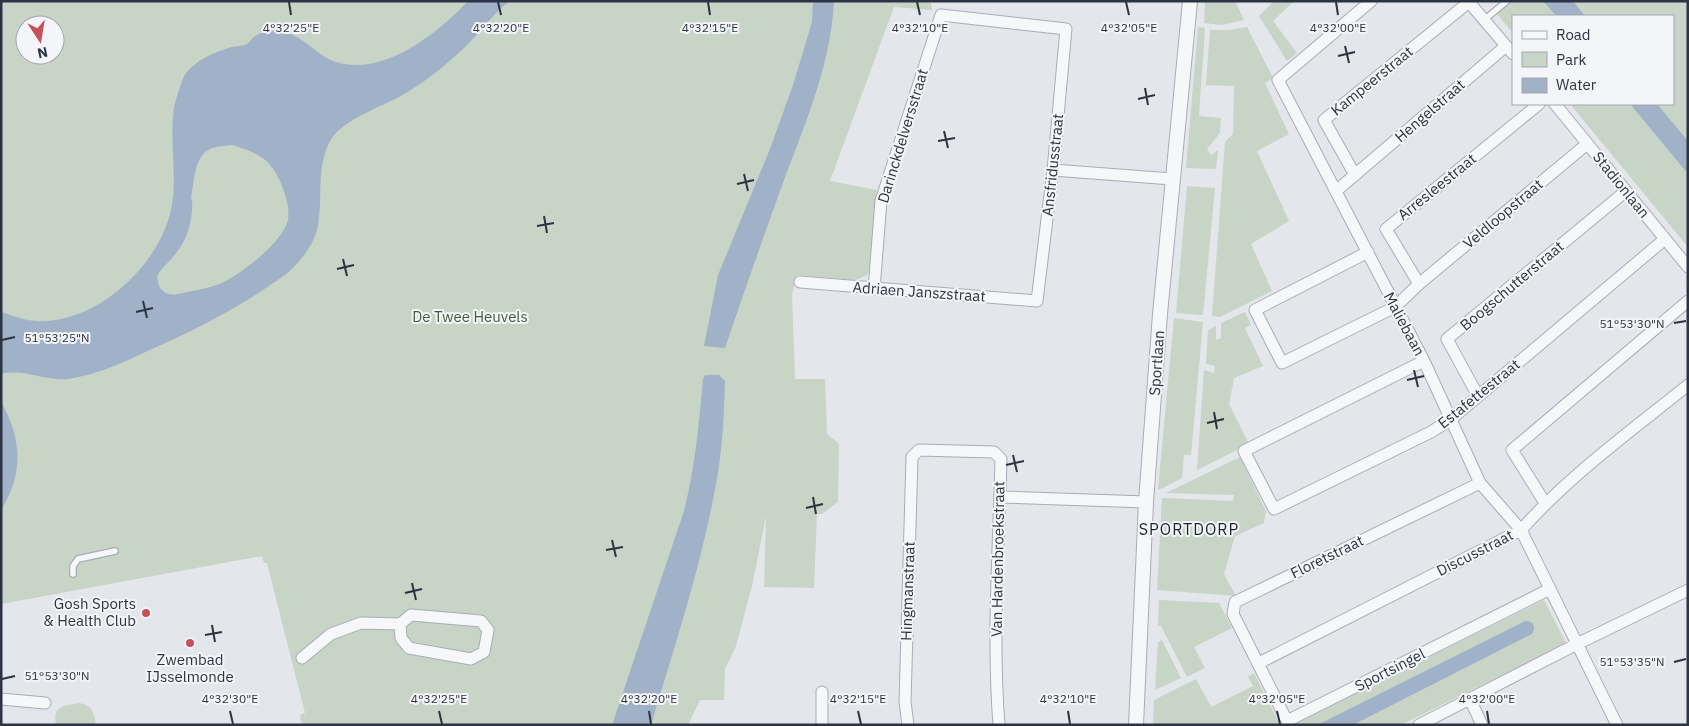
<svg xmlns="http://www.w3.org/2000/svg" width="1689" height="726" font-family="'IBM Plex Sans',sans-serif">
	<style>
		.green { fill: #c8d4c5; fill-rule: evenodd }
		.water { fill: #a1b1c8; fill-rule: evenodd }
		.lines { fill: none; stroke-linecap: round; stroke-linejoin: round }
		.service-casing { stroke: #a8adb5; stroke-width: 8 }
		.minor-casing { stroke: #a8adb5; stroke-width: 13 }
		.tertiary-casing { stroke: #a8adb5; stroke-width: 16 }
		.service { stroke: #f6f7f9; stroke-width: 5.5 }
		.minor { stroke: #f6f7f9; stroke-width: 11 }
		.tertiary { stroke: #f6f7f9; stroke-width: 14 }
		.ticks { fill: none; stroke: #2c3342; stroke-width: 2 }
		.poi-dot { fill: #c7515b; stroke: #f3f5f8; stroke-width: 2 }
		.labels { text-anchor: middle; stroke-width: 4; stroke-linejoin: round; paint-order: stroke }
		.street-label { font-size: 15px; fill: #2c3342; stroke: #f3f5f8 }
		.park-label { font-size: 15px; fill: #3e5d3a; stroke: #f3f5f8 }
		.poi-label { font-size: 15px; fill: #2c3342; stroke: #f3f5f8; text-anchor: end }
		.neighbourhood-label { font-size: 16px; letter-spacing: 1px; fill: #1e2433; stroke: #f3f5f8 }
		.ticks-label { font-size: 12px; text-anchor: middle; fill: #2c3342; stroke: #f3f5f8; stroke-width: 4; stroke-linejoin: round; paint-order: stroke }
	</style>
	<rect width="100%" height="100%" fill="#e3e6eb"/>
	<path class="green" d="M 1,1 L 909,1 L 931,3 L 932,10 L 894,7 L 830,181 L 877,190 L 870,270 L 867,275 L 856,280 L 797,275 L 792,294 L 795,379 L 825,379 L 827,434 L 839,444 L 838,502 L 822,514 L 817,514 L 814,588 L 764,587 L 766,516 L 752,586 L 736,646 L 725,669 L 724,700 L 700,700 L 688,725 L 302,725 L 300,715 L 305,713 L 267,563 L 264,563 L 262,556 L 1,604 ZM 25,25 L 55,25 L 55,55 L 25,55 Z
		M 1205,1 L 1235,1 L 1244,20 L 1222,25 L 1204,23 Z
		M 1274,1 L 1294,1 L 1273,21 L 1297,53 L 1287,61 L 1259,16 Z
		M 1513,1 L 1543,1 L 1556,16 L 1513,16 L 1513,33 L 1497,14 Z
		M 1555,1 L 1688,1 L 1688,158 L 1642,104 L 1673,104 L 1673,16 L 1568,16 Z
		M 1198,27 L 1205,28 L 1199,116 L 1221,118 L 1220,133 L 1207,149 L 1211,155 L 1218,150 L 1216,169 L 1186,168 Z
		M 1247,27 L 1273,78 L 1265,83 L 1289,134 L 1257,151 L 1289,221 L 1251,244 L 1272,291 L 1220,317 L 1212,316 L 1225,142 L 1233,134 L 1234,86 L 1206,85 L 1210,30 L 1229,30 Z
		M 1570,104 L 1630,104 L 1688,174 L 1688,247 Z
		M 1187,186 L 1215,188 L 1203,315 L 1176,313 Z
		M 1245,312 L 1251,325 L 1245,328 L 1263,366 L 1234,378 L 1229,404 L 1249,444 L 1197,470 L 1204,370 L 1214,373 L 1215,366 L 1206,364 L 1208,330 L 1216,326 L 1216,340 L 1221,338 L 1221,323 Z
		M 1174,318 L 1203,322 L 1191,455 L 1184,455 L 1182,478 L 1161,489 L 1158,489 Z
		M 1240,457 L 1266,511 L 1264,523 L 1235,536 L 1224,574 L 1236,596 L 1157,590 L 1162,498 L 1233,501 L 1234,495 L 1166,493 Z
		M 1159,600 L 1219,603 L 1232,628 L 1194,647 L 1205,668 L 1187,677 L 1161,626 L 1158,626 Z
		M 1544,600 L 1566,643 L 1401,725 L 1353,725 L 1532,634 L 1525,621 L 1317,725 L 1291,725 Z
		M 1162,640 L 1181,678 L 1155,690 L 1158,642 Z
		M 1254,673 L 1280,725 L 1153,725 L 1154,700 L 1196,679 L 1211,707 L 1253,686 L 1248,676 Z
		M 79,703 C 93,705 94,713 96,725 L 56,725 C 52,705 64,706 79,703 Z"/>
	<path class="water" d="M 468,1 L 510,1 C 494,12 482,31 468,44 C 450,62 430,78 409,91 C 387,106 344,117 330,141 C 316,168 323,197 318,226 C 315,241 304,257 293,268 C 284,277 271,284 260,292 C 225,315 188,333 150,350 C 124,362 97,375 68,379 C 45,381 23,368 1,374 L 1,312 C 14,316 28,322 42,321 C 99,321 159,265 171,210 C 178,176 169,141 174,108 C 175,102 177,96 179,90 C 181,85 182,80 184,76 C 195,60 214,52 232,47 C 236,46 243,46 247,44 C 250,42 252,38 255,36 C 264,30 278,31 288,33 C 305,38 317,55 333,61 C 381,79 437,34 468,1 ZM 232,145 C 259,153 272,160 282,186 C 286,197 290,208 288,220 C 283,242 243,272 224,282 C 213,287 199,290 187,292 C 179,294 168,297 162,290 C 158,287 158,281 157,276 C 161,269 166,265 172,258 C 185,244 191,228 192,209 C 192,204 193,202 191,198 C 194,183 194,154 212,148 C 218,146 226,146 232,145 Z
		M 813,1 L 834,1 C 831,63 806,122 784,180 C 764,235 744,292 725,348 L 704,346 L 718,275 L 770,149 L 793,85 L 812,22 Z
		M 1543,1 L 1573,1 L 1585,16 L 1556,16 Z
		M 1630,104 L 1657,104 L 1688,141 L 1688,174 Z
		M 705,375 L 719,375 L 725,381 C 724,411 723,442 718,472 C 704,558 676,641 651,725 L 612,725 L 684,511 C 695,467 699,424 703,379 Z
		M 1,402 C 22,439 24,473 1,510 Z
		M 1525,621 C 1534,621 1536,627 1532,634 L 1353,725 L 1317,725 Z"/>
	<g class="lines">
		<defs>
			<path id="service" d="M 1484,20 L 1507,1
				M 73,574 L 73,566 L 78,559 L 115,551"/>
			<path id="minor" d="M 1371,1 L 1278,80 L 1424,361 L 1480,483 L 1521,530 L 1617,725
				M 1468,1 L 1513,54
				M 1555,104 L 1688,267
				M 1053,170 L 1172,179
				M 1355,175 L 1324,120 L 1469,2
				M 1336,191 L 1506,46
				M 1368,252 L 1255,310 L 1282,363 L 1395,307 L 1419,284 L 1587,144
				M 800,282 L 1037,301 L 1053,170 L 1066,29 L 941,15 L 881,201 L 874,289
				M 1419,284 L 1386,229 L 1539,104
				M 1424,361 L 1244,451 L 1274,509 L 1431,432 L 1450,420 L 1665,239
				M 1478,396 L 1447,339 L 1626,191
				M 1480,483 L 1235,602 L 1233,614 L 1287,721 L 1550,589
				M 1000,497 L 1146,502
				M 1545,503 L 1512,450 L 1688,301
				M 302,658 L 331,634 L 361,623 L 400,624 L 401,638 L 409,648 L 471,659 L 484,652 L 488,630 L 481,621 L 411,615 L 400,624
				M 1259,663 L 1521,530 C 1570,475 1631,431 1688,385
				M 822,692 L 822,725
				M 1,699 L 45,703
				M 1470,699 L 1482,725
				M 908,725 L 905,702 L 912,457 L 919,450 L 994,452 L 1001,459 C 999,548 992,636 999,725
				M 1419,725 L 1577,644 L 1688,590"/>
			<path id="tertiary" d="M 1136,725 L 1146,502 L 1160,314 L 1190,1"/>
		</defs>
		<use href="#service" class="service-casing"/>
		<use href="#minor" class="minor-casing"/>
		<use href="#tertiary" class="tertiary-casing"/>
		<use href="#service" class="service"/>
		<use href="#minor" class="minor"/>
		<use href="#tertiary" class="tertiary"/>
	</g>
	<path class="ticks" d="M 289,2 L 291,15M 498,2 L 501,15M 708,2 L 710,15M 917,2 L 920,15M 1126,2 L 1129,15M 1336,2 L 1338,15M 1345,46 L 1349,63M 1338,56 L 1355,52M 1145,88 L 1148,105M 1138,99 L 1155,95M 944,131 L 948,148M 938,141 L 955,138M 744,174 L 748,191M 737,184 L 754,180M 544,216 L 547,233M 537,226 L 554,223M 343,259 L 347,276M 337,269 L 354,265M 143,301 L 147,318M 136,312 L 153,308M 1674,323 L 1686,321M 2,340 L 15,337M 1414,370 L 1418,387M 1407,380 L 1424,376M 1214,412 L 1217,429M 1207,423 L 1224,419M 1013,455 L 1017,472M 1006,465 L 1024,461M 813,497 L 816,514M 806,508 L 823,504M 612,540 L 616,557M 606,550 L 623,547M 412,583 L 416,600M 405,593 L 422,589M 212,625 L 215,642M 205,635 L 222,632M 1674,662 L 1686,659M 2,679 L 15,676M 230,711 L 233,724M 439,711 L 442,724M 649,711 L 651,724M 858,711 L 861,724M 1068,711 L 1070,724M 1277,711 L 1280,724M 1487,711 L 1489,724"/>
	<g class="poi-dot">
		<circle cx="146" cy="613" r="5"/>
		<circle cx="190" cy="643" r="5"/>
	</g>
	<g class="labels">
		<g class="street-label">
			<text transform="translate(1372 81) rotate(-39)" y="5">Kampeerstraat</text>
			<text transform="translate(1430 111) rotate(-41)" y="5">Hengelstraat</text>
			<text transform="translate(903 136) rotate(-73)" y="5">Darinckdelversstraat</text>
			<text transform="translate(1053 165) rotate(-84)" y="5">Ansfridusstraat</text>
			<text transform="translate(1621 185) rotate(51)" y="5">Stadionlaan</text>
			<text transform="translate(1437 187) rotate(-39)" y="5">Arresleestraat</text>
			<text transform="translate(1503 214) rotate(-40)" y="5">Veldloopstraat</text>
			<text transform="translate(1512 286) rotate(-40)" y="5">Boogschutterstraat</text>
			<text transform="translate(919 292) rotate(4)" y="5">Adriaen Janszstraat</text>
			<text transform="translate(1404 324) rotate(62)" y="5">Maliebaan</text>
			<text transform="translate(1157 363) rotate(-86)" y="5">Sportlaan</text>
			<text transform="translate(1479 394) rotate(-39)" y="5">Estafettestraat</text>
			<text transform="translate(1475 553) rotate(-27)" y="5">Discusstraat</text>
			<text transform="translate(1327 557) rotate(-26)" y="5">Floretstraat</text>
			<text transform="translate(998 559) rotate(-89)" y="5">Van Hardenbroekstraat</text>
			<text transform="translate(908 591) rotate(-88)" y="5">Hingmanstraat</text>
			<text transform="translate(1390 670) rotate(-27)" y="5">Sportsingel</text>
		</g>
		<g class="park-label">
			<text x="470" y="322">De Twee Heuvels</text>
		</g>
		<g class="poi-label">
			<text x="136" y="609">Gosh Sports<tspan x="136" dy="17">&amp; Health Club</tspan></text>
			<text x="190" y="665" text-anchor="middle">Zwembad<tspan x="190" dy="17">IJsselmonde</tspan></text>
		</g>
		<g class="neighbourhood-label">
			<text x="1189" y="535">SPORTDORP</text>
		</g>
	</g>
	<g class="ticks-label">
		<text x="291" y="32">4°32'25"E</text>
		<text x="501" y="32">4°32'20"E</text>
		<text x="710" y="32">4°32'15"E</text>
		<text x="920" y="32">4°32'10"E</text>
		<text x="1129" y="32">4°32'05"E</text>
		<text x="1338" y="32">4°32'00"E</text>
		<text x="1632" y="328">51°53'30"N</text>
		<text x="57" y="342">51°53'25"N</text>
		<text x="1632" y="666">51°53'35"N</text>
		<text x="57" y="680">51°53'30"N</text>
		<text x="230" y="703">4°32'30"E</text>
		<text x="439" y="703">4°32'25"E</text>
		<text x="649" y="703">4°32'20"E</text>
		<text x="858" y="703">4°32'15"E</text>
		<text x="1068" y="703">4°32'10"E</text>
		<text x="1277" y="703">4°32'05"E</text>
		<text x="1487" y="703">4°32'00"E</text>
	</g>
	<rect width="1689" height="726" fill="none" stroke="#2c3342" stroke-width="5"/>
	<rect x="1512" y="15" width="162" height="90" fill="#f3f5f8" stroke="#a3a7af"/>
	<rect x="1522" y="31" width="25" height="8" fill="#f6f7f9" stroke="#a3a7af"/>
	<text x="1556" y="40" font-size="15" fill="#2c3342">Road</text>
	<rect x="1522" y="52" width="25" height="15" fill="#c8d4c5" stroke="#a3a7af"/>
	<text x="1556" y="65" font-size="15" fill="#2c3342">Park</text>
	<rect x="1522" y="78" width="25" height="15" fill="#a1b1c8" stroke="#a3a7af"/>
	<text x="1556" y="90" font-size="15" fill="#2c3342">Water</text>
	<g transform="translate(40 40) rotate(168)"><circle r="24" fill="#f3f5f8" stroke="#a3a7af"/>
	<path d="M0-4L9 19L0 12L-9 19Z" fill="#c7515b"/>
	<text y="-8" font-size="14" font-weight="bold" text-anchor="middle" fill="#2c3342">N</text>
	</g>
</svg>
